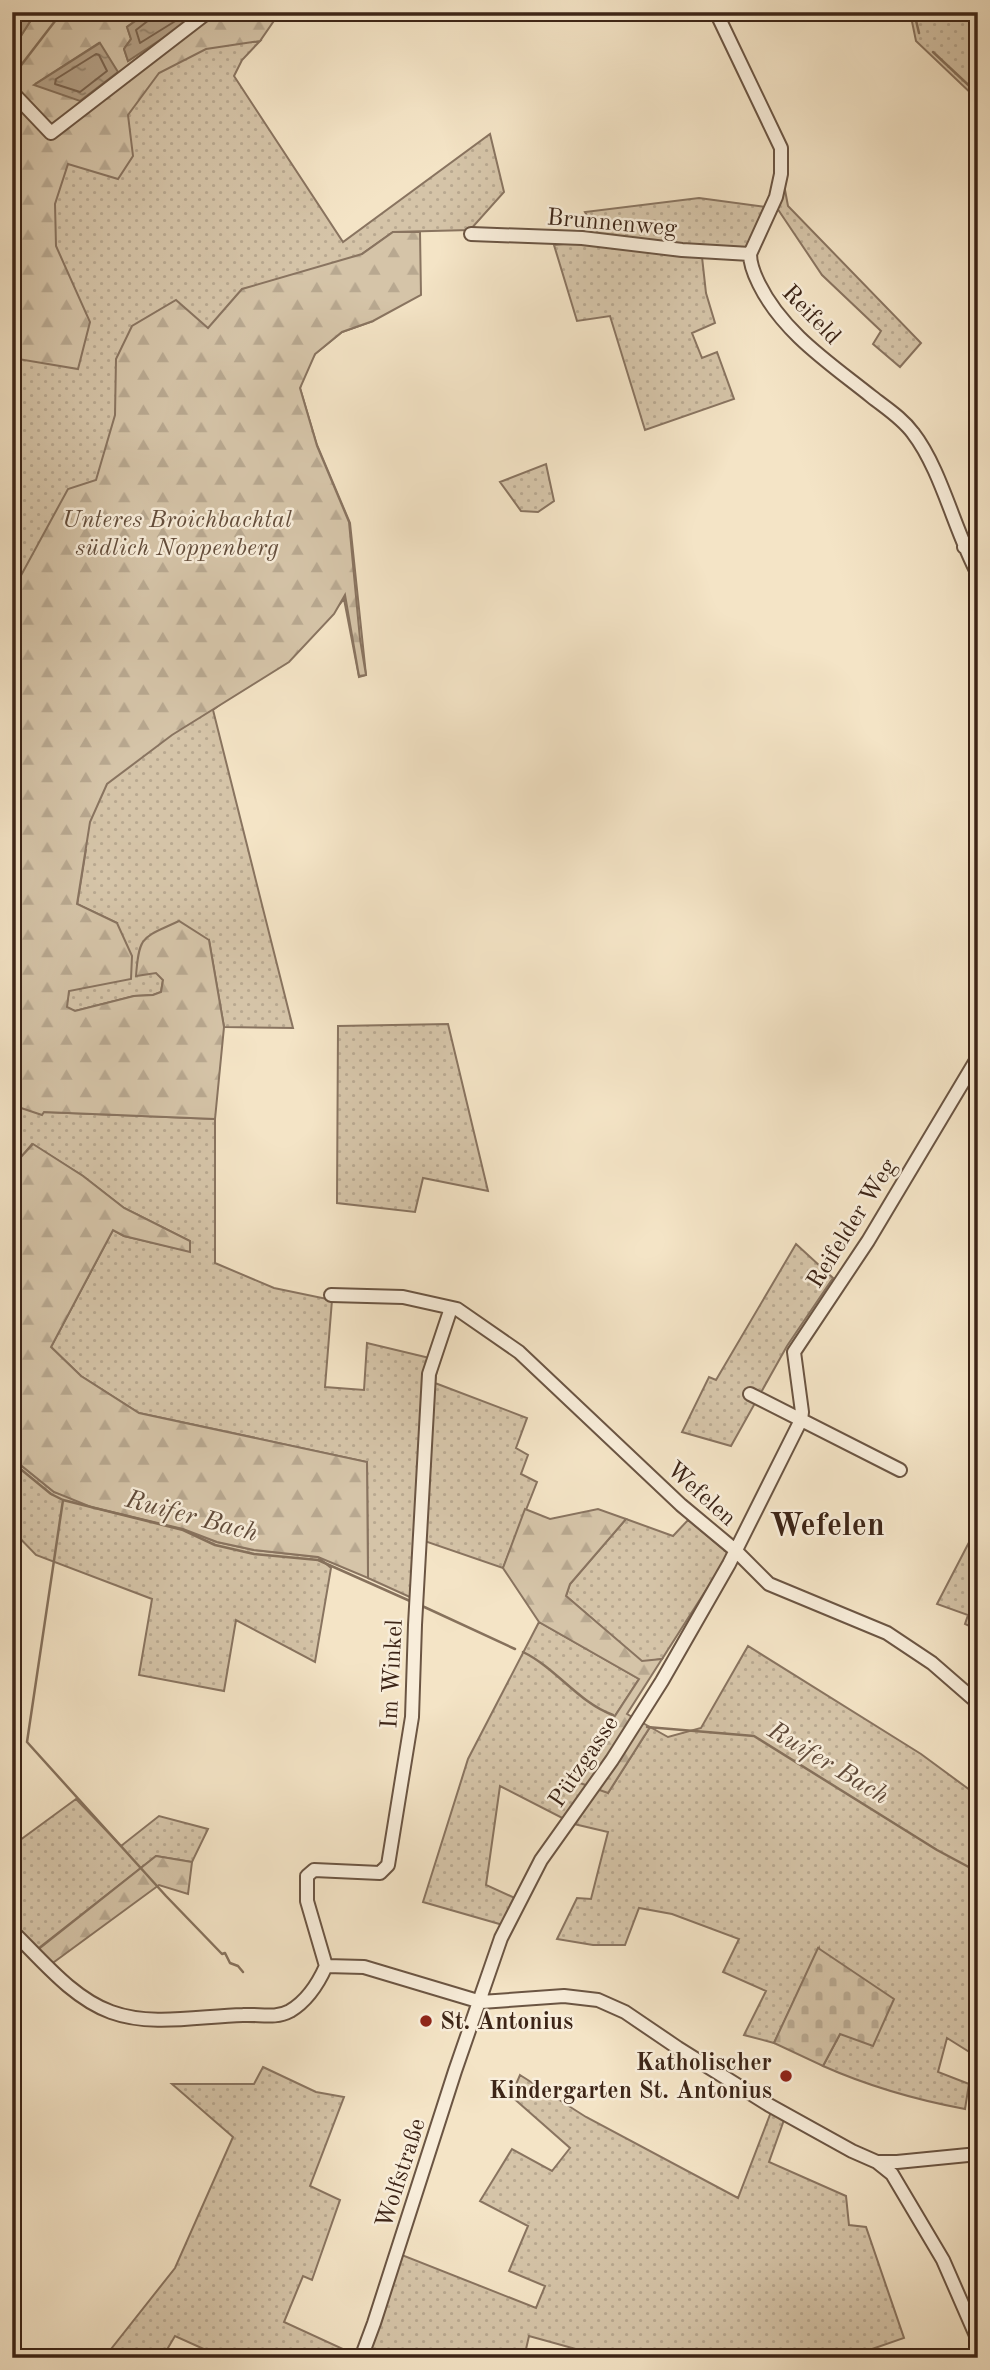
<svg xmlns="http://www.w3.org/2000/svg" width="990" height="2370" font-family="'Old Standard TT',serif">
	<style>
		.grass { fill: url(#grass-dots); stroke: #897460; stroke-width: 2 }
		.forest { fill: url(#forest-firs); stroke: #897460; stroke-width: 2; fill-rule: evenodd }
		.cemetery { fill: url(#cemetery-stones); stroke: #897460; stroke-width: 2 }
		.water { fill: url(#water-ripples); stroke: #86715c; stroke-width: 2 }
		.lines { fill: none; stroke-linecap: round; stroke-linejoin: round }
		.shore { stroke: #7a6450; stroke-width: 2 }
		.stream { stroke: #86715c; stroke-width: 2.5 }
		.minor-casing { stroke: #6b5543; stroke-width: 16 }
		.minor { stroke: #f8edda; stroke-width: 12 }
		.poi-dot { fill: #8f2418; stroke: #f8edda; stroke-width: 2.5 }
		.labels { text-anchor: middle; stroke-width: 5; stroke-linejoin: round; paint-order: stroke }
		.street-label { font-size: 24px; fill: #3d2517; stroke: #f8edda }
		.park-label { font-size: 24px; font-style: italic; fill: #634d3b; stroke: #f8edda }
		.poi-label { font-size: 24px; font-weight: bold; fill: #3d2517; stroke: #f8edda; text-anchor: start }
		.water-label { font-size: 26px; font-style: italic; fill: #614b3a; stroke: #f8edda }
		.district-label { font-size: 32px; font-weight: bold; fill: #3d2517; stroke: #f8edda }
	</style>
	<defs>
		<pattern id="grass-dots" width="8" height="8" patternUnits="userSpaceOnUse" patternTransform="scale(1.75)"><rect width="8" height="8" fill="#d5c4a8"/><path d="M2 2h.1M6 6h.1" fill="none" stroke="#b8a890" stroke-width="1.8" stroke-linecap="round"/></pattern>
		<pattern id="forest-firs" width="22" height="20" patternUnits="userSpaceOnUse" patternTransform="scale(1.75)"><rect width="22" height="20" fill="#d5c4a8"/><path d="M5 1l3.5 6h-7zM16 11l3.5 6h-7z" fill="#b8a890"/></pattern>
		<pattern id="cemetery-stones" width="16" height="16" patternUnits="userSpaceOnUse" patternTransform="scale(1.75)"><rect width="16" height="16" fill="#d5c4a8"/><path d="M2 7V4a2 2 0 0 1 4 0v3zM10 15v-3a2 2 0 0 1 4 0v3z" fill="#b8a890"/></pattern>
		<pattern id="water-ripples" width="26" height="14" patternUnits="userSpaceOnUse" patternTransform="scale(1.75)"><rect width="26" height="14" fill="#b6a38a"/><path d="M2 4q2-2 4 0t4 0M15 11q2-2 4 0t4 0" fill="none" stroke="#958570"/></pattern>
	</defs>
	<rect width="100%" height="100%" fill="#f4e4c6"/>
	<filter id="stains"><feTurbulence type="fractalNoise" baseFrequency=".00286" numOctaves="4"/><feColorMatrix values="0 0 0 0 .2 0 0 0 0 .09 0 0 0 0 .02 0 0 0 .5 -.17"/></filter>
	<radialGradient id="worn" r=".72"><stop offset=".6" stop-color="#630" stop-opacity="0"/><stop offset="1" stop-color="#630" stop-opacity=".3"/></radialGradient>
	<path class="grass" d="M 89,12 L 261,12 L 252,42 L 260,41 L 242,60 L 234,76 L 343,242 L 490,134 L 504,192 L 470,230 L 393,232 L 362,254 L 357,266 L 373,321 L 342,332 L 315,354 L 305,371 L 300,388 L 317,445 L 350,523 L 366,675 L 359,677 L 344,599 L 321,626 L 213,710 L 293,1028 L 224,1027 L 209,940 L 156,972 L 163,980 L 161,992 L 153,995 L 134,996 L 75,1011 L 66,1008 L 69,991 L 117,923 L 77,904 L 86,849 L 44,1112 L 215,1119 L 215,1263 L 274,1288 L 332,1300 L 325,1387 L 364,1390 L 367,1343 L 438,1360 L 435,1383 L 527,1418 L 516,1448 L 528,1455 L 521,1474 L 537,1482 L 503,1568 L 419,1539 L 412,1598 L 368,1578 L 367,1462 L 139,1413 L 81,1376 L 51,1347 L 113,1230 L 124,1236 L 189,1251 L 190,1241 L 124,1208 L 83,1176 L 32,1144 L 22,1156 L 12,1149 L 12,86 Z
		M 910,12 L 978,12 L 978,100 L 916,41 Z
		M 785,190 L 788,206 L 921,343 L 900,367 L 873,344 L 881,331 L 822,275 L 777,208 Z
		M 699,198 L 765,207 L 746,248 L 701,248 L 706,293 L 715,323 L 692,333 L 702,358 L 717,352 L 734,399 L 645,430 L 610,316 L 577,321 L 554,245 L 602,240 L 585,212 Z
		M 546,464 L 554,501 L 538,512 L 521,511 L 500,482 Z
		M 448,1024 L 488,1191 L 423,1178 L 415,1212 L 337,1203 L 338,1026 Z
		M 796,1244 L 833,1278 L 787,1346 L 731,1446 L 682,1432 L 709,1377 L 716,1380 Z
		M 12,1458 L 54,1492 L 183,1529 L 217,1542 L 254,1550 L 318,1557 L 331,1568 L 315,1662 L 236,1620 L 224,1691 L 139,1675 L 152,1599 L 36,1555 L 12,1530 Z
		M 626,1519 L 673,1536 L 688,1520 L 729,1554 L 662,1659 L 642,1662 L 566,1596 L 570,1584 Z
		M 978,1525 L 978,1630 L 965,1624 L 968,1615 L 937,1604 Z
		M 539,1622 L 639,1679 L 585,1762 L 608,1793 L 650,1727 L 668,1737 L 701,1728 L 748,1646 L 921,1754 L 978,1796 L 978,2052 L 971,2053 L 947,2038 L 938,2072 L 969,2084 L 965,2109 C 917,2100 868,2086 823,2066 L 840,2034 L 819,1948 L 774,2043 L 744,2035 L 766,1991 L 723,1972 L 739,1939 L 672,1914 L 639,1908 L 625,1945 L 593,1945 L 557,1939 L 577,1898 L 591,1899 L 608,1832 L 574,1824 L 500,1786 L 486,1885 L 517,1899 L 503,1925 L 423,1902 L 468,1759 Z
		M 76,1799 L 121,1846 L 159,1816 L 208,1829 L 192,1862 L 156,1856 L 35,1951 L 12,1928 L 12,1846 Z
		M 263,2067 L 316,2092 L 344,2097 L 310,2186 L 340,2200 L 312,2280 L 303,2276 L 284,2322 L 356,2355 L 355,2358 L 202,2358 L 206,2350 L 175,2336 L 162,2358 L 104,2358 L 175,2268 L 233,2137 L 172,2084 L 254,2084 Z
		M 520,2075 L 586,2117 L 738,2198 L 771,2112 L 784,2120 L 769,2162 L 846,2196 L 849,2225 L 866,2227 L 904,2338 L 872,2349 L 871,2358 L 608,2358 L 529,2336 L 524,2358 L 366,2358 L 402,2255 L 536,2308 L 545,2286 L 509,2271 L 528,2226 L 480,2201 L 512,2149 L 552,2171 L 570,2148 L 511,2096 Z"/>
	<path class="forest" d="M 36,12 L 148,12 L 127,27 L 131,39 L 124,49 L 128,61 L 188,20 L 183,12 L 280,12 L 260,41 L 206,49 L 159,73 L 128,115 L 133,156 L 118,179 L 68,164 L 55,204 L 56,246 L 90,322 L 78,369 L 12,358 L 12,50 ZM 99,43 L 117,72 L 35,84 Z
		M 393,232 L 420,232 L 421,295 L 373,321 L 342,332 L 315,354 L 300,388 L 317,446 L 349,522 L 360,639 L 366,675 L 359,676 L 345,595 L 334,614 L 289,662 L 172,735 L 107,784 L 90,822 L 77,904 L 117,923 L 132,956 L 131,979 L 69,991 L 67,1007 L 75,1011 L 134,996 L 153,995 L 161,992 L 163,980 L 156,973 L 136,976 C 139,934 143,938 179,921 L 209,940 L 224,1027 L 215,1119 L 44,1112 L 42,1115 L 12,1105 L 12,592 L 68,489 L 96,480 L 115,415 L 116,359 L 132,326 L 176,300 L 208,328 L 242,289 L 362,254 Z
		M 33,1144 L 83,1176 L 124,1208 L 190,1241 L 190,1252 L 124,1236 L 113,1230 L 51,1347 L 81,1376 L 139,1413 L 367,1462 L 368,1578 L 318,1557 L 254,1550 L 217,1542 L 183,1529 L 91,1507 L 54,1492 L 12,1458 L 12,1149 L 22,1156 Z
		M 525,1509 L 550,1519 L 598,1509 L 626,1519 L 570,1584 L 566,1596 L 642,1661 L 662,1659 L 627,1714 L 650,1727 L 608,1793 L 580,1783 L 585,1762 L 639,1679 L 539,1622 L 503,1568 Z
		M 156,1856 L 192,1862 L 188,1894 L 159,1885 L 50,1965 L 35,1952 Z"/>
	<path class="cemetery" d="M 818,1948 L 894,1999 L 873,2046 L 840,2034 L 823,2066 L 774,2043 Z"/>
	<path class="water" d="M 12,12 L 36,12 L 12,50 Z
		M 148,12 L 183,12 L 189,21 L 128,61 L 124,49 L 131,39 L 127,27 Z
		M 100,43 L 118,72 L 80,101 L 34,85 Z"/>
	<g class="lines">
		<path class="shore" d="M 151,12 L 149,20 L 136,30 L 140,43 L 177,20 L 178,12
			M 96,54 L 99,55 L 107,71 L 80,92 L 55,84 L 56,79 Z"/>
		<path class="stream" d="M 914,12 L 919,33
			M 933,52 L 978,94
			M 12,77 L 62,12
			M 12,1462 L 51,1494 L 63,1500 L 183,1530 L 215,1545 L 254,1554 L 318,1560 L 410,1601
			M 63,1500 L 27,1742 L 166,1896 L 222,1954 L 225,1953 L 230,1963 L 238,1966 L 243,1972
			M 420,1605 L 515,1649
			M 523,1652 C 556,1668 579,1703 613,1715
			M 647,1727 L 754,1736 L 937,1850 L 978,1872"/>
		<defs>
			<path id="minor" d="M 716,12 L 781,148 L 781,174 L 776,197 L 750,254 C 750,265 754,274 759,284 C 783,333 831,364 872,397 C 886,408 902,418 913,433 C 941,469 955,532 978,574
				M 12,92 L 51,133 L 208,12
				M 471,234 L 582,238 L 682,250 L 750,254
				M 964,547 L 978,539
				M 331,1295 L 403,1297 L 457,1309 L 519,1352 L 681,1505 L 735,1550 L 769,1584 L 887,1633 L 932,1663 L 978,1703
				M 750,1394 L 900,1470
				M 12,1931 C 41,1959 72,1998 111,2012 C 152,2027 200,2016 243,2015 C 260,2014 275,2019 290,2011 C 307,2001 318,1984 326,1966
				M 326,1966 L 364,1967 L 481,2002 L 564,1996 L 598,2000 L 625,2012 L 678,2048 L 769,2105 L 852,2151 L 877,2162 L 892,2174 L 943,2260 L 978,2340
				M 326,1966 L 307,1901 L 307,1876 L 314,1870 L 380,1873 L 388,1865 L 412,1717 L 415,1625 L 429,1374 L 451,1308
				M 877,2162 L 897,2162 L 978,2154
				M 361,2358 L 374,2323 L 455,2071 L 501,1938 L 541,1860 L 612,1760 L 662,1681 L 729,1564 L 801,1420 L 802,1412 L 794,1352 L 868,1241 L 978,1057"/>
		</defs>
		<use href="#minor" class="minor-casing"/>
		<use href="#minor" class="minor"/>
	</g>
	<g class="poi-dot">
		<circle cx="426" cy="2021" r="7"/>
		<circle cx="786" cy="2076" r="7"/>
	</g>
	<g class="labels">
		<g class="street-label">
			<text transform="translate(612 222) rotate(5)" y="8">Brunnenweg</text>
			<text transform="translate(812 314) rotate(46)" y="8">Reifeld</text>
			<text transform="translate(851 1223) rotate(-58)" y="8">Reifelder Weg</text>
			<text transform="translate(702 1493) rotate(42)" y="8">Wefelen</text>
			<text transform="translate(391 1674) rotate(-87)" y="8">Im Winkel</text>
			<text transform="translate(583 1761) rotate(-56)" y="8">Pützgasse</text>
			<text transform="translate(400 2173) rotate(-72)" y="8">Wolfstraße</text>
		</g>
		<g class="park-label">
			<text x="177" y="527">Unteres Broichbachtal<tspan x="177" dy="28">südlich Noppenberg</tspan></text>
		</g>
		<g class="poi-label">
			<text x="440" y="2029">St. Antonius</text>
			<text x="772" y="2070" text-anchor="end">Katholischer<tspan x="772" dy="28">Kindergarten St. Antonius</tspan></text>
		</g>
		<g class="water-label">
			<text transform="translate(192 1515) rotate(15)" y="9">Ruifer Bach</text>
			<text transform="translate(829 1762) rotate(31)" y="9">Ruifer Bach</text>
		</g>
		<g class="district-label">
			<text x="827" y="1535">Wefelen</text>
		</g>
	</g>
	<rect width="990" height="2370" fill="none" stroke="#f4e4c6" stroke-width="42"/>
	<rect x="14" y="14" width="962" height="2342" fill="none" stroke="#3d2517" stroke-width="3.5"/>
	<rect x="21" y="21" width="948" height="2328" fill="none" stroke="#3d2517" stroke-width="2"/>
	<rect width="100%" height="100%" filter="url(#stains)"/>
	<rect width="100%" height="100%" fill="url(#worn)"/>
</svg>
